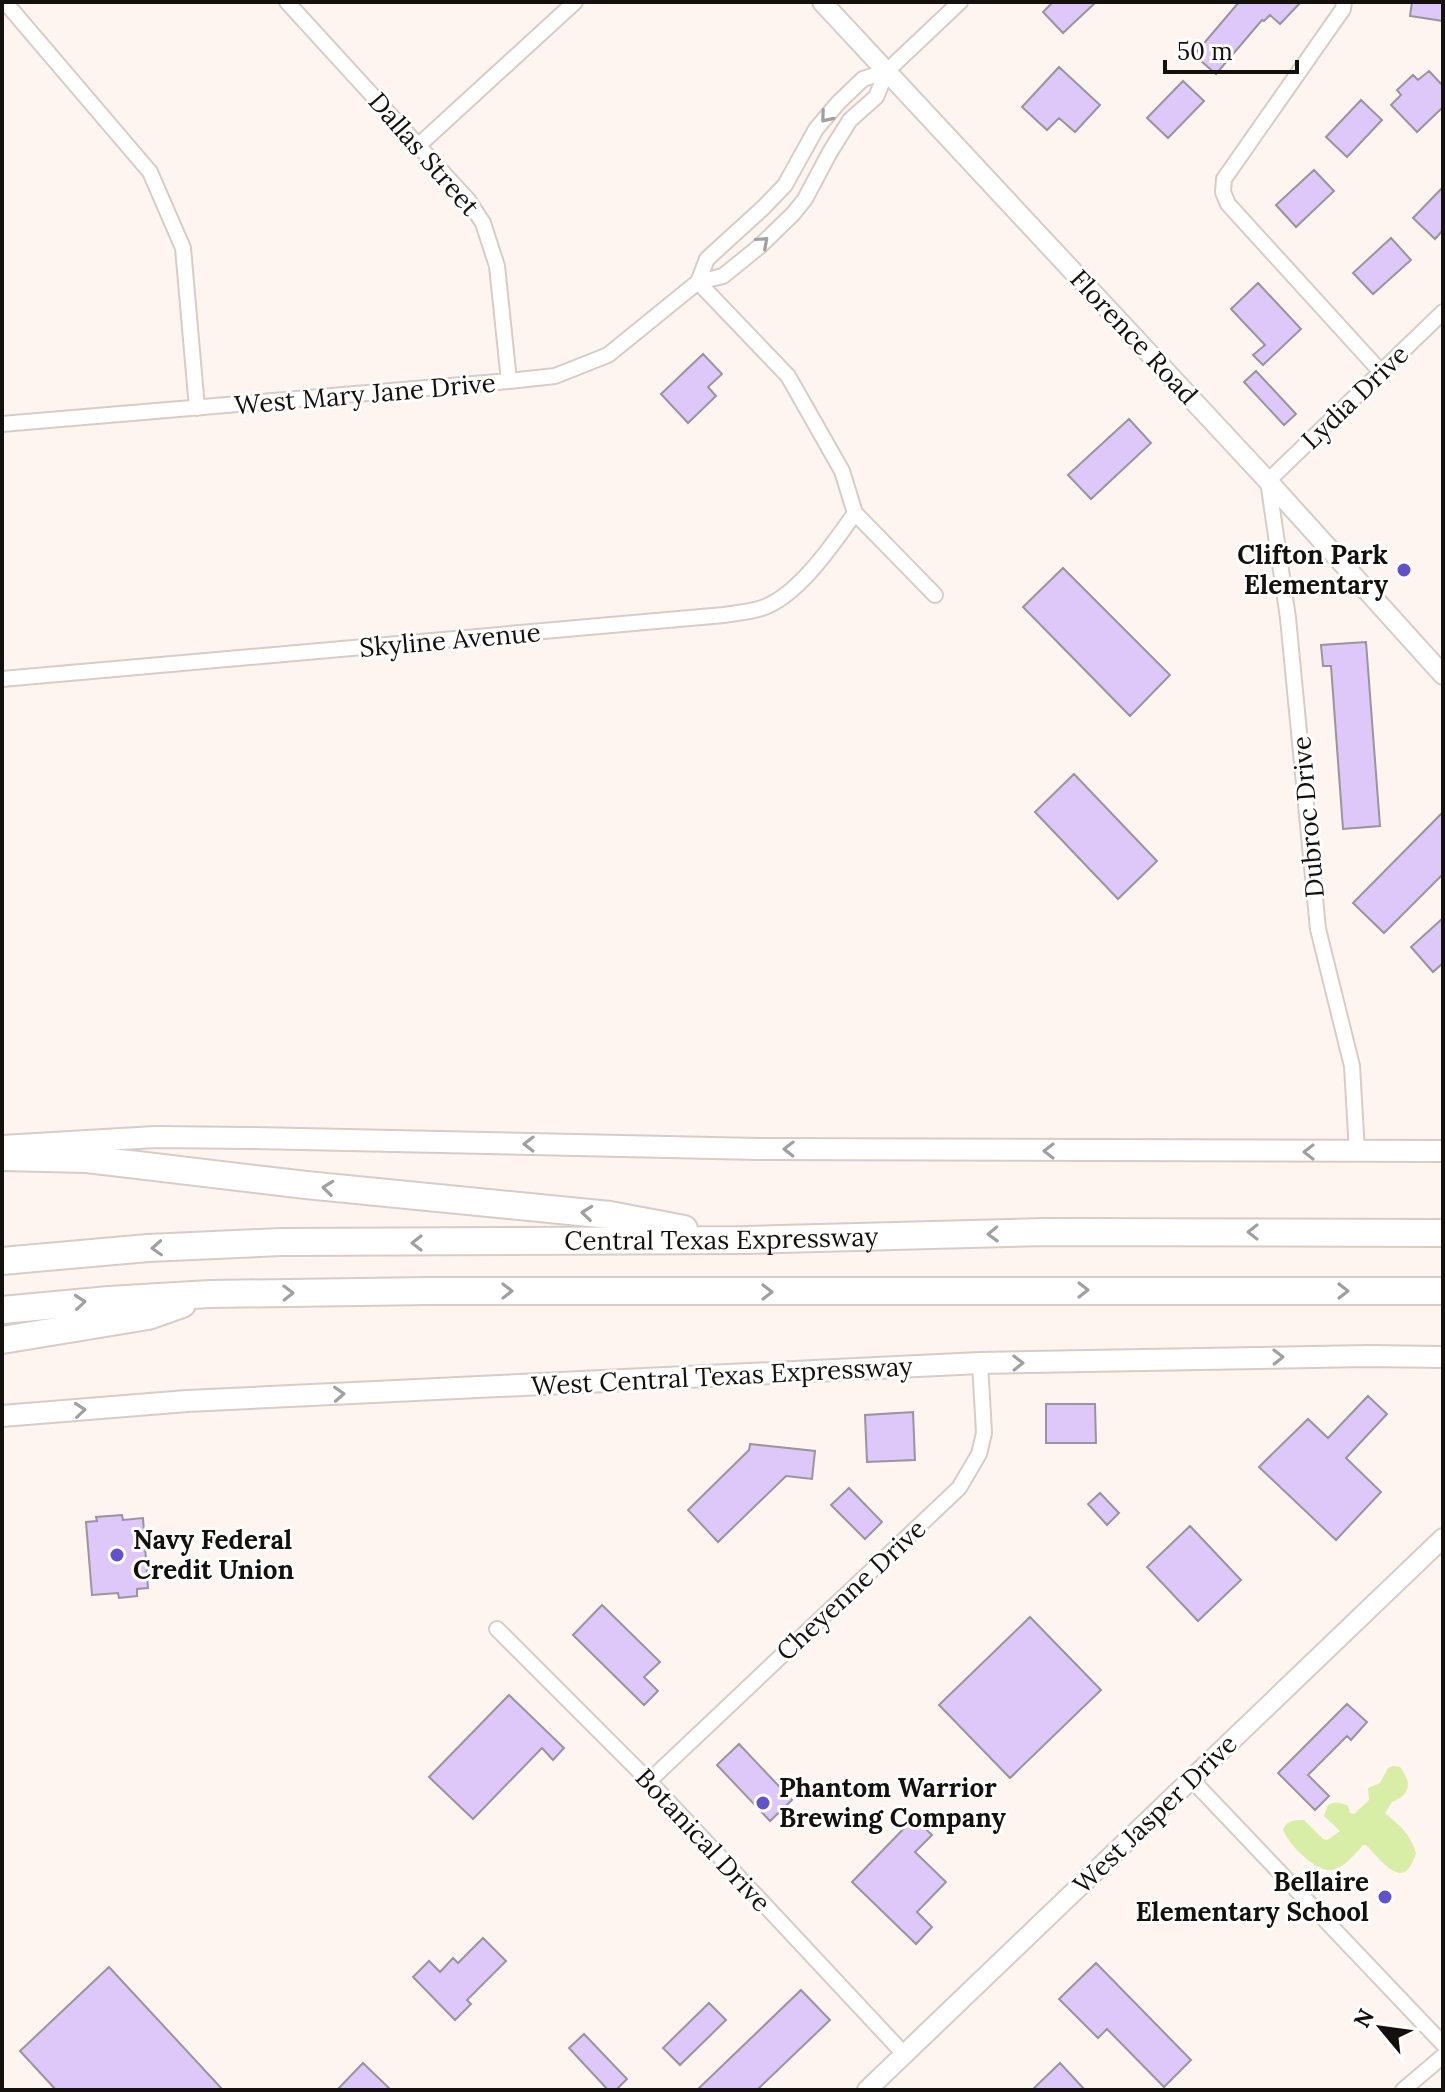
<svg xmlns="http://www.w3.org/2000/svg" width="1445" height="2092" font-family="Lora,serif">
	<style>
		.green { fill: #d8eea6 }
		.building { fill: #dec7f9; stroke: #99949e; stroke-width: 2 }
		.lines { fill: none; stroke-linecap: round; stroke-linejoin: round }
		.minor-casing { stroke: #d7ccc6; stroke-width: 18 }
		.tertiary-casing { stroke: #d7ccc6; stroke-width: 22 }
		.secondary-casing { stroke: #d7ccc6; stroke-width: 24 }
		.motorway-casing { stroke: #d7ccc6; stroke-width: 30 }
		.minor { stroke: #fff; stroke-width: 14 }
		.tertiary { stroke: #fff; stroke-width: 18 }
		.secondary { stroke: #fff; stroke-width: 20 }
		.motorway { stroke: #fff; stroke-width: 26 }
		.oneway { stroke: #a19f9f }
		.poi-dot { fill: #6052cb; stroke: #fff; stroke-width: 3 }
		.labels { text-anchor: middle; stroke-width: 6; stroke-linejoin: round; paint-order: stroke }
		.street-label { font-size: 26px; fill: #14100e; stroke: #fff }
		.poi-label { font-size: 26px; font-weight: bold; fill: #14100e; stroke: #fff; text-anchor: end }
	</style>
	<rect width="100%" height="100%" fill="#fef5f0"/>
	<path class="green" d="M 1393,1766 L 1400,1767 C 1412,1783 1411,1794 1392,1802 L 1385,1813 C 1401,1827 1409,1832 1416,1853 C 1404,1894 1383,1862 1366,1845 L 1363,1845 C 1355,1854 1345,1867 1332,1870 C 1316,1873 1287,1843 1283,1829 C 1288,1820 1294,1820 1304,1820 L 1323,1839 L 1327,1840 L 1340,1831 L 1324,1816 L 1328,1805 C 1336,1801 1340,1802 1348,1806 L 1350,1813 L 1354,1814 L 1369,1800 L 1368,1788 L 1380,1783 L 1388,1768 Z"/>
	<path class="building" d="M 1053,2 L 1096,2 L 1063,33 L 1043,12 Z
		M 1239,2 L 1301,2 L 1280,24 L 1270,15 L 1264,21 L 1262,20 L 1216,74 L 1194,55 Z
		M 1412,2 L 1443,2 L 1443,21 L 1410,16 Z
		M 1059,67 L 1100,105 L 1075,132 L 1059,118 L 1047,130 L 1022,107 Z
		M 1429,71 L 1443,86 L 1443,107 L 1417,132 L 1391,105 L 1401,95 L 1397,90 L 1413,75 L 1418,80 Z
		M 1183,81 L 1204,101 L 1168,138 L 1147,118 Z
		M 1361,100 L 1382,120 L 1347,157 L 1326,137 Z
		M 1314,170 L 1334,191 L 1296,227 L 1276,205 Z
		M 1443,187 L 1443,230 L 1435,239 L 1413,218 Z
		M 1391,238 L 1411,260 L 1373,294 L 1353,273 Z
		M 1258,283 L 1301,329 L 1263,365 L 1253,355 L 1265,345 L 1231,309 Z
		M 703,354 L 722,374 L 708,387 L 716,396 L 688,423 L 661,394 Z
		M 1256,371 L 1296,414 L 1284,425 L 1244,382 Z
		M 1129,419 L 1151,443 L 1091,499 L 1068,475 Z
		M 1063,568 L 1170,675 L 1130,716 L 1023,607 Z
		M 1366,642 L 1380,826 L 1343,829 L 1331,666 L 1323,666 L 1321,645 Z
		M 1074,774 L 1157,861 L 1118,899 L 1035,812 Z
		M 1443,812 L 1443,874 L 1384,933 L 1353,903 Z
		M 1443,918 L 1443,963 L 1433,972 L 1411,947 Z
		M 1368,1396 L 1387,1414 L 1346,1458 L 1381,1492 L 1336,1540 L 1259,1467 L 1308,1419 L 1328,1438 Z
		M 1046,1404 L 1095,1404 L 1096,1443 L 1046,1443 Z
		M 913,1412 L 915,1460 L 867,1462 L 865,1415 Z
		M 750,1444 L 815,1451 L 812,1479 L 786,1476 L 718,1542 L 688,1510 L 749,1450 Z
		M 849,1488 L 882,1522 L 865,1539 L 831,1505 Z
		M 1100,1493 L 1119,1513 L 1107,1525 L 1088,1504 Z
		M 122,1515 L 123,1520 L 143,1518 L 148,1588 L 137,1589 L 137,1596 L 119,1598 L 118,1593 L 92,1595 L 86,1522 L 97,1521 L 96,1517 Z
		M 1190,1526 L 1241,1580 L 1198,1621 L 1147,1567 Z
		M 602,1605 L 660,1662 L 644,1677 L 658,1691 L 644,1705 L 573,1635 Z
		M 1030,1617 L 1101,1690 L 1010,1778 L 939,1705 Z
		M 509,1695 L 564,1748 L 553,1760 L 542,1748 L 473,1819 L 429,1777 Z
		M 1347,1704 L 1367,1722 L 1351,1740 L 1347,1736 L 1308,1775 L 1329,1796 L 1315,1810 L 1278,1773 Z
		M 739,1744 L 792,1800 L 770,1821 L 717,1765 Z
		M 914,1818 L 932,1835 L 915,1852 L 946,1882 L 917,1912 L 932,1927 L 916,1944 L 852,1882 Z
		M 483,1938 L 506,1961 L 467,2000 L 471,2004 L 455,2020 L 413,1977 L 429,1961 L 440,1972 L 453,1958 L 458,1963 Z
		M 1096,1963 L 1191,2060 L 1164,2087 L 1107,2029 L 1098,2038 L 1059,1999 Z
		M 109,1967 L 223,2090 L 56,2090 L 20,2051 Z
		M 801,1990 L 830,2020 L 757,2090 L 697,2090 Z
		M 709,2003 L 726,2020 L 680,2065 L 663,2048 Z
		M 584,2034 L 627,2079 L 616,2090 L 608,2090 L 569,2048 Z
		M 363,2063 L 391,2090 L 337,2090 Z
		M 1060,2063 L 1085,2090 L 1032,2090 Z"/>
	<g class="lines">
		<defs>
			<path id="minor" d="M 5,2 L 150,172 L 183,248 L 197,408
				M 287,2 L 468,200 L 483,223 L 497,266 L 509,381
				M 1344,2 L 1343,9 L 1224,179 L 1223,192 L 1228,204 L 1381,372
				M 419,145 L 575,2
				M 698,282 L 788,376 L 842,471 L 855,513 L 935,595
				M 698,282 L 707,259 L 764,207 L 785,185 L 816,129 L 838,103 L 863,79 L 887,71 L 960,2
				M 2,424 L 509,381 L 555,376 L 608,355 L 698,282 L 723,276 L 760,246 L 793,214 L 805,199 L 830,152 L 850,120 L 876,97 L 887,71
				M 2,679 L 724,615 C 737,613 750,612 762,608 C 798,596 834,543 855,513
				M 1357,1152 L 1352,1066 L 1318,929 L 1288,618 L 1268,481 L 1443,312
				M 497,1629 L 649,1781 L 904,2054
				M 1192,1780 L 1443,2044
				M 649,1781 L 959,1488 L 979,1454 L 984,1433 L 980,1363
				M 1403,2090 L 1443,2056"/>
			<path id="tertiary" d="M 822,2 L 1268,481 L 1443,675
				M 867,2090 L 1443,1538"/>
			<path id="secondary" d="M 2,1146 L 155,1137 L 251,1138 L 758,1149 L 1443,1151
				M 2,1416 L 187,1401 L 980,1363 L 1368,1356 L 1443,1357"/>
			<g id="motorway">
				<path d="M 2,1157 L 87,1159 L 306,1185 L 610,1215 L 684,1229"/>
				<path id="s1" d="M 2,1261 L 148,1248 L 281,1242 L 747,1240 L 1044,1232 L 1443,1233"/>
				<path d="M 2,1310 L 109,1300 L 210,1294 L 429,1291 L 1443,1291"/>
				<path d="M 2,1340 L 148,1316 L 182,1304"/>
			</g>
		</defs>
		<use href="#minor" class="minor-casing"/>
		<use href="#tertiary" class="tertiary-casing"/>
		<use href="#secondary" class="secondary-casing"/>
		<use href="#motorway" class="motorway-casing"/>
		<use href="#minor" class="minor"/>
		<use href="#tertiary" class="tertiary"/>
		<use href="#secondary" class="secondary"/>
		<use href="#motorway" class="motorway"/>
	</g>
	<defs><path id="oneway-chevron" d="M-2-3.5L2.5 0L-2 3.5" fill="none" stroke-width="1.6" stroke-linecap="round" stroke-linejoin="round" transform="scale(2)"/></defs>
	<g class="oneway">
		<use href="#oneway-chevron" transform="translate(826 117) rotate(130)"/>
		<use href="#oneway-chevron" transform="translate(763 242) rotate(-42)"/>
		<use href="#oneway-chevron" transform="translate(529 1144) rotate(-179)"/>
		<use href="#oneway-chevron" transform="translate(789 1149) rotate(-179)"/>
		<use href="#oneway-chevron" transform="translate(1049 1151) rotate(-180)"/>
		<use href="#oneway-chevron" transform="translate(1309 1152) rotate(-180)"/>
		<use href="#oneway-chevron" transform="translate(328 1188) rotate(-174)"/>
		<use href="#oneway-chevron" transform="translate(587 1213) rotate(-174)"/>
		<use href="#oneway-chevron" transform="translate(1253 1232) rotate(-180)"/>
		<use href="#oneway-chevron" transform="translate(993 1234) rotate(178)"/>
		<use href="#oneway-chevron" transform="translate(417 1243) rotate(180)"/>
		<use href="#oneway-chevron" transform="translate(157 1248) rotate(177)"/>
		<use href="#oneway-chevron" transform="translate(1083 1290)"/>
		<use href="#oneway-chevron" transform="translate(507 1291)"/>
		<use href="#oneway-chevron" transform="translate(1343 1291)"/>
		<use href="#oneway-chevron" transform="translate(767 1292)"/>
		<use href="#oneway-chevron" transform="translate(288 1293) rotate(-1)"/>
		<use href="#oneway-chevron" transform="translate(80 1302) rotate(-5)"/>
		<use href="#oneway-chevron" transform="translate(1278 1357) rotate(-1)"/>
		<use href="#oneway-chevron" transform="translate(1018 1363) rotate(-1)"/>
		<use href="#oneway-chevron" transform="translate(339 1394) rotate(-3)"/>
		<use href="#oneway-chevron" transform="translate(80 1410) rotate(-5)"/>
	</g>
	<g class="poi-dot">
		<circle cx="1404" cy="570" r="8"/>
		<circle cx="117" cy="1555" r="8"/>
		<circle cx="763" cy="1803" r="8"/>
		<circle cx="1385" cy="1897" r="8"/>
	</g>
	<g class="labels">
		<g class="street-label">
			<text transform="translate(424 154) rotate(49)" y="9">Dallas Street</text>
			<text transform="translate(1134 337) rotate(47)" y="9">Florence Road</text>
			<text transform="translate(365 394) rotate(-5)" y="9">West Mary Jane Drive</text>
			<text transform="translate(1355 397) rotate(-44)" y="9">Lydia Drive</text>
			<text transform="translate(450 640) rotate(-5)" y="9">Skyline Avenue</text>
			<text transform="translate(1308 817) rotate(-95)" y="9">Dubroc Drive</text>
			<text dy="9" stroke="none"><textPath href="#s1" startOffset="720">Central Texas Expressway</textPath></text>
			<text transform="translate(722 1376) rotate(-3)" y="9">West Central Texas Expressway</text>
			<text transform="translate(851 1590) rotate(-43)" y="9">Cheyenne Drive</text>
			<text transform="translate(1155 1814) rotate(-44)" y="9">West Jasper Drive</text>
			<text transform="translate(703 1840) rotate(47)" y="9">Botanical Drive</text>
		</g>
		<g class="poi-label">
			<text x="1388" y="564">Clifton Park<tspan x="1388" dy="30">Elementary</tspan></text>
			<text x="133" y="1549" text-anchor="start">Navy Federal<tspan x="133" dy="30">Credit Union</tspan></text>
			<text x="779" y="1797" text-anchor="start">Phantom Warrior<tspan x="779" dy="30">Brewing Company</tspan></text>
			<text x="1369" y="1891">Bellaire<tspan x="1369" dy="30">Elementary School</tspan></text>
		</g>
	</g>
	<rect width="1445" height="2092" fill="none" stroke="#14100e" stroke-width="8"/>
	<g transform="translate(1381 2028) rotate(299)" stroke="#ffffff" stroke-width="6" paint-order="stroke">
	<path d="M0-6L14 30L0 20L-14 30Z" fill="#14100e"/>
	<text y="-12" font-size="22" font-weight="bold" text-anchor="middle" fill="#14100e">N</text>
	</g>
	<path d="M1165 60v12h132v-12" fill="none" stroke="#14100e" stroke-width="4"/>
	<text x="1177" y="60" font-size="24" fill="#14100e" stroke="#ffffff" stroke-width="6" paint-order="stroke">50 m</text>
</svg>
